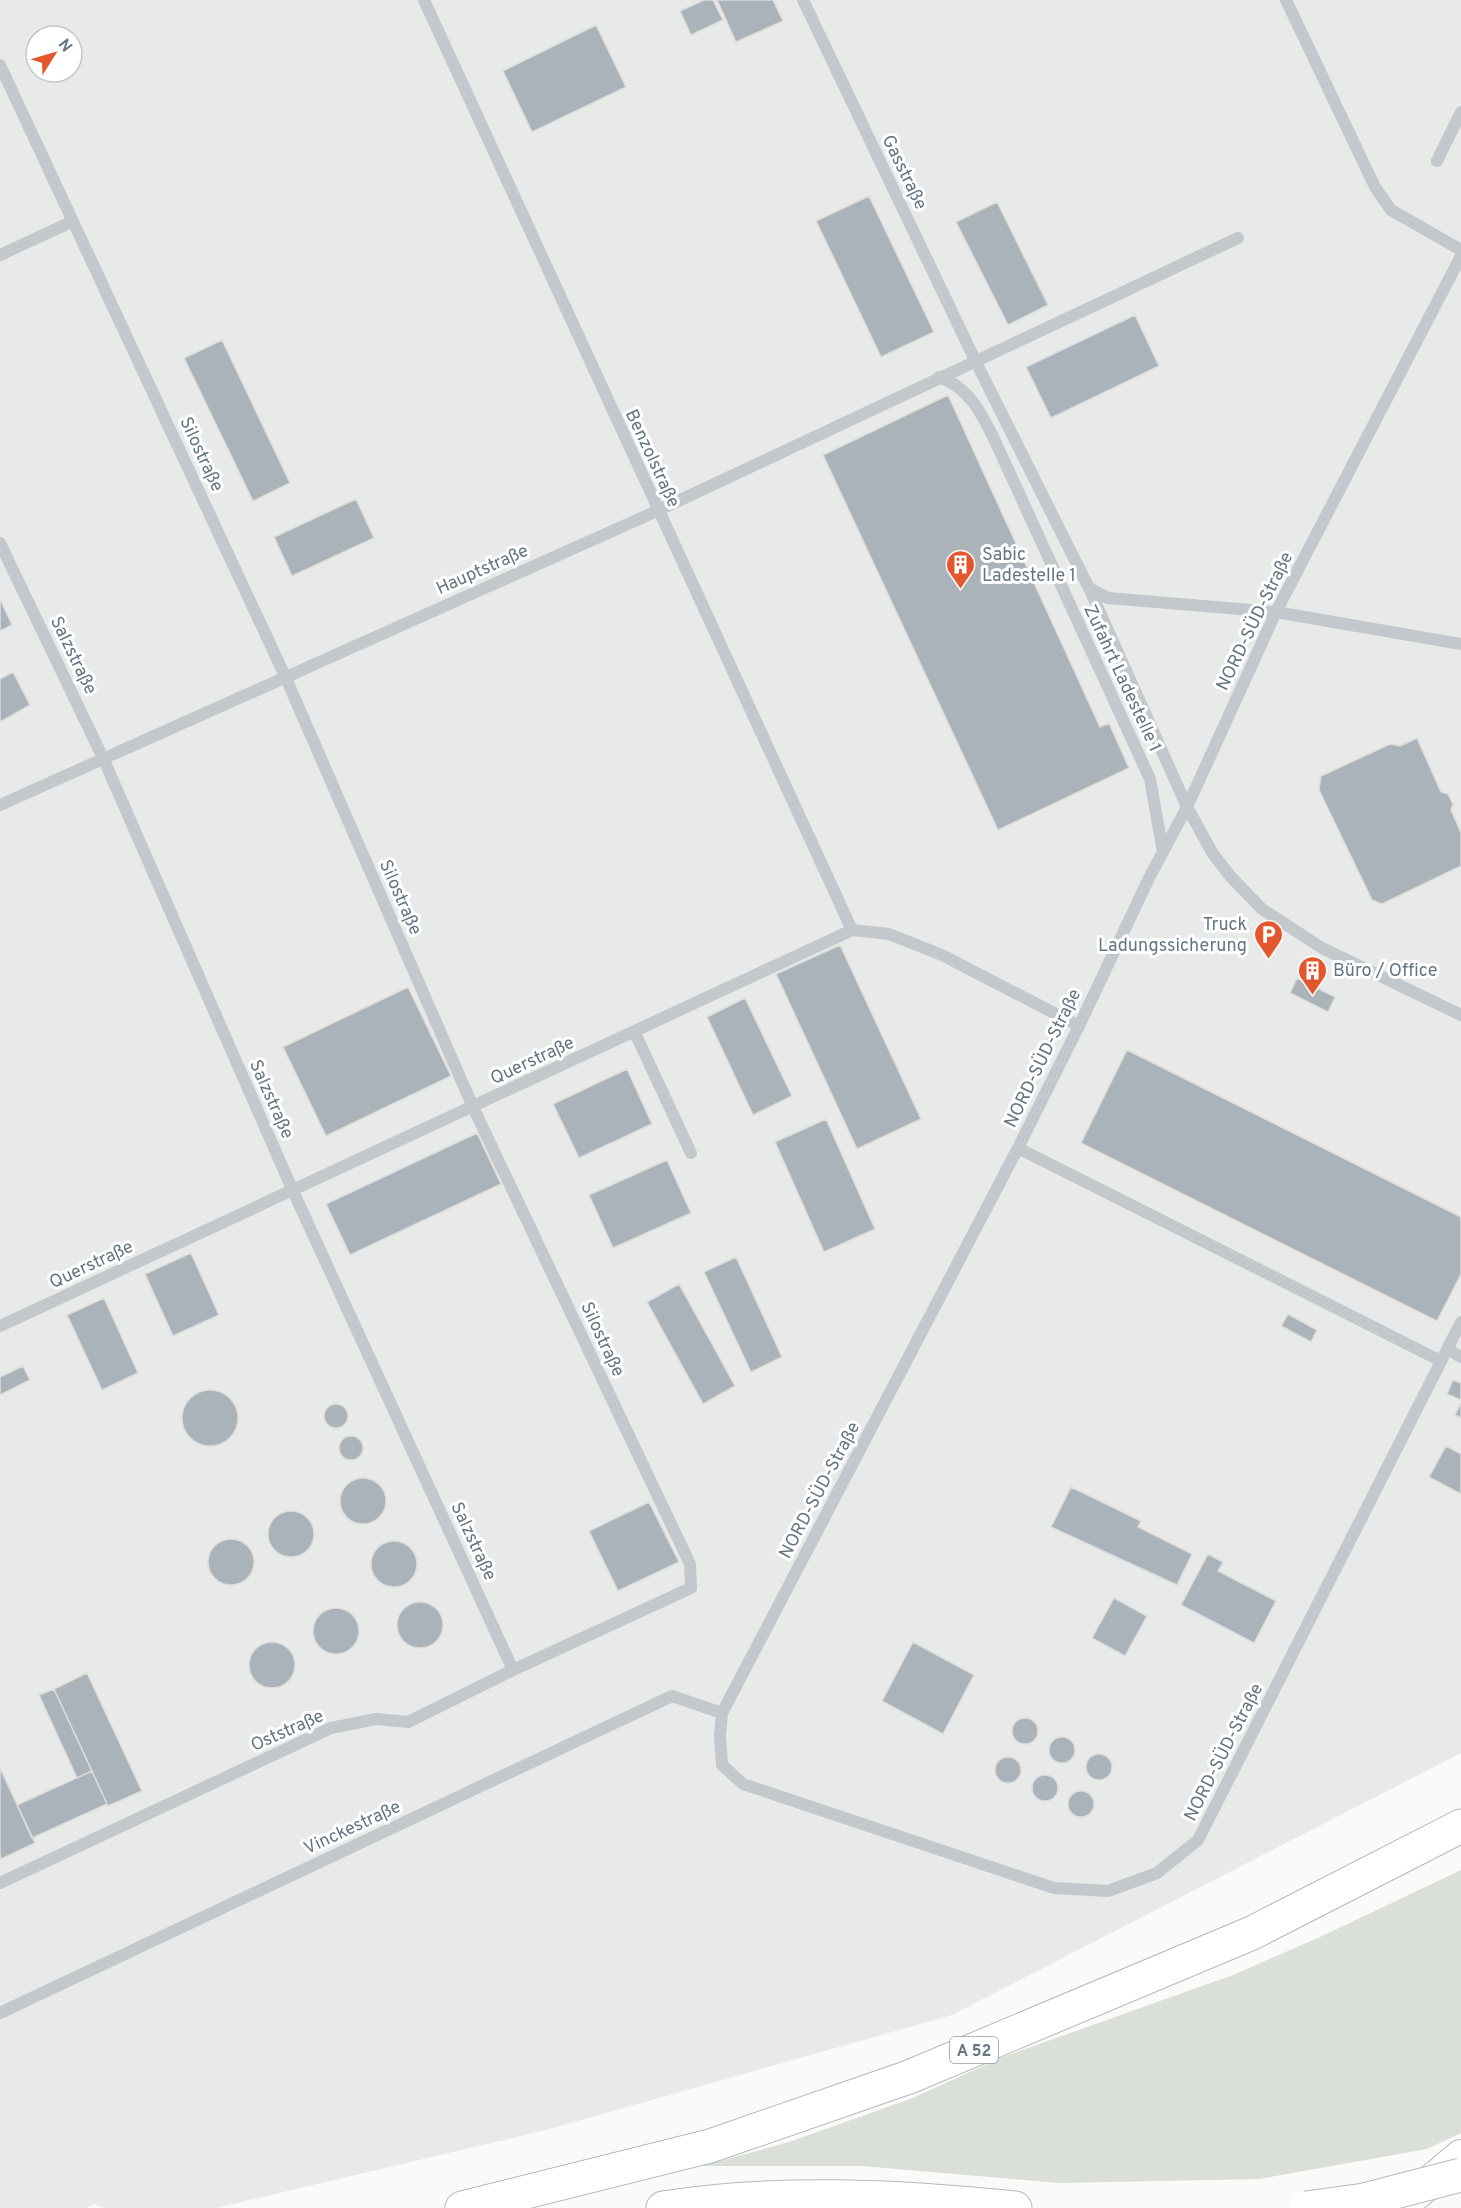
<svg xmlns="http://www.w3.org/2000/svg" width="1461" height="2208" font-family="Overpass,sans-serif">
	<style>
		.built { fill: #e8e9e9; fill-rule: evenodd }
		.green { fill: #dadfd7 }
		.building { fill: #aab3b9; stroke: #dcdcda; stroke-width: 1.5 }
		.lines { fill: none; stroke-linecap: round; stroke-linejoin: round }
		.secondary-casing { stroke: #b3babf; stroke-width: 34 }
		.highway-casing { stroke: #b4b9bd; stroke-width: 35 }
		.lane { stroke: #c3c8cc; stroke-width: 12 }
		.secondary { stroke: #fff; stroke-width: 32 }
		.highway { stroke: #fff; stroke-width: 33 }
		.highway-bridge-casing { stroke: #b4b9bd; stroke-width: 35; stroke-linecap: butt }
		.highway-bridge { stroke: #fff; stroke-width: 33 }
		.labels { text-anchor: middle; stroke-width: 6; stroke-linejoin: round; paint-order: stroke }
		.shield { fill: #fff; stroke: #939fa8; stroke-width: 1.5 }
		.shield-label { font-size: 16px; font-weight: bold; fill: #657683 }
		.street-label { font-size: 18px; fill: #657683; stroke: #fff }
		.poi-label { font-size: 18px; fill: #657683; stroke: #fff; text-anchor: start }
	</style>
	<rect width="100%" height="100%" fill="#fafaf8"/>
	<path class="built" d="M 0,0 L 1461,0 L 1461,1753 L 952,2015 L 546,2130 L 216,2208 L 104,2208 L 95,2204 L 86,2208 L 0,2208 ZM 36,36 L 72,36 L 72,72 L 36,72 Z"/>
	<path class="green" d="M 1461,1870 L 1461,2133 L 1427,2149 L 1259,2179 L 1059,2183 L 862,2166 L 702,2166 L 789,2142 L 910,2099 L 1003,2057 L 1233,1975 L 1320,1937 Z"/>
	<path class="building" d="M 704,0 L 713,0 L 723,20 L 691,35 L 680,11 Z
		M 717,0 L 773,0 L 783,21 L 736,42 Z
		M 596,25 L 626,87 L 532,132 L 503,71 Z
		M 869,196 L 934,332 L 881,357 L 816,221 Z
		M 997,202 L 1048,305 L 1008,325 L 956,222 Z
		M 1135,315 L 1159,366 L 1051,418 L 1026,367 Z
		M 222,340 L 290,483 L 253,501 L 184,358 Z
		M 948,395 L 1100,727 L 1109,723 L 1129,768 L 998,830 L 823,455 Z
		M 356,499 L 374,538 L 292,576 L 274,537 Z
		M 0,599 L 12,625 L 0,631 Z
		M 13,672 L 30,705 L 0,722 L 0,679 Z
		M 1417,738 L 1441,792 L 1448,794 L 1453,804 L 1451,810 L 1461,833 L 1461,866 L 1382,904 L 1372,900 L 1319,790 L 1321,776 L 1390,744 L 1400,746 Z
		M 840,945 L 921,1119 L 857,1149 L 776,974 Z
		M 1297,978 L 1335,997 L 1328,1012 L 1290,993 Z
		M 408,987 L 451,1076 L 326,1136 L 283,1047 Z
		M 745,998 L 792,1096 L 753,1115 L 707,1017 Z
		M 1127,1050 L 1461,1217 L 1461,1274 L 1437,1321 L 1081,1143 Z
		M 627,1069 L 652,1124 L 579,1158 L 553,1104 Z
		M 826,1119 L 875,1229 L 824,1252 L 775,1142 Z
		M 477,1133 L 501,1184 L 350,1255 L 326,1204 Z
		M 667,1160 L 691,1213 L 613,1248 L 589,1195 Z
		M 191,1253 L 219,1315 L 173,1336 L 145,1274 Z
		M 736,1257 L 782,1357 L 751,1372 L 704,1272 Z
		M 679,1284 L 735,1386 L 703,1404 L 647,1302 Z
		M 104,1298 L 138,1373 L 102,1390 L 67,1315 Z
		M 1288,1314 L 1317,1330 L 1311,1342 L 1281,1326 Z
		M 23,1366 L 30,1380 L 0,1395 L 0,1377 Z
		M 1453,1380 L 1461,1383 L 1461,1400 L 1447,1394 Z
		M182 1418a28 28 0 1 1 56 0a28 28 0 1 1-56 0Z
		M 1461,1403 L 1461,1418 L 1455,1415 Z
		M324 1416a12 12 0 1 1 24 0a12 12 0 1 1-24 0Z
		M339 1448a12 12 0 1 1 24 0a12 12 0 1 1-24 0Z
		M 1446,1446 L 1461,1454 L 1461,1494 L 1429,1477 Z
		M340 1501a23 23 0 1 1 46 0a23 23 0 1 1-46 0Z
		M 1071,1487 L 1141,1521 L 1138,1527 L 1192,1554 L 1177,1585 L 1051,1527 Z
		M 649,1502 L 679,1562 L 618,1591 L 589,1531 Z
		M268 1534a23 23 0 1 1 46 0a23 23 0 1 1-46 0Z
		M208 1562a23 23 0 1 1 46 0a23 23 0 1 1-46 0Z
		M371 1564a23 23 0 1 1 46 0a23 23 0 1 1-46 0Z
		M 1208,1554 L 1223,1562 L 1218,1571 L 1276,1601 L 1254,1643 L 1181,1605 Z
		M 1114,1598 L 1147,1616 L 1125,1656 L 1092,1638 Z
		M397 1625a23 23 0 1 1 46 0a23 23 0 1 1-46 0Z
		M313 1631a23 23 0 1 1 46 0a23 23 0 1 1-46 0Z
		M 913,1642 L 974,1675 L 943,1734 L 882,1701 Z
		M249 1665a23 23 0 1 1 46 0a23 23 0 1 1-46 0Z
		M 87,1673 L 142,1791 L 108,1806 L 54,1689 Z
		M 54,1689 L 92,1771 L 77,1778 L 39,1695 Z
		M1012 1731a13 13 0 1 1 26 0a13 13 0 1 1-26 0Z
		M1049 1750a13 13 0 1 1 26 0a13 13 0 1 1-26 0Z
		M1086 1767a13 13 0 1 1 26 0a13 13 0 1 1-26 0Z
		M995 1770a13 13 0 1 1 26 0a13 13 0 1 1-26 0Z
		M 0,1768 L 35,1843 L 1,1859 L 0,1856 Z
		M 92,1771 L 107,1804 L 32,1838 L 17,1805 Z
		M1032 1788a13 13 0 1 1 26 0a13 13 0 1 1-26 0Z
		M1068 1804a13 13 0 1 1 26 0a13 13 0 1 1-26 0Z"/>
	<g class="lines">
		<defs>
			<path id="secondary" d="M 1399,2208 L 1461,2156"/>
			<path id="highway" d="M 462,2208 L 710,2146 L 909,2077 L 1252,1933 L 1461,1826
				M 663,2208 C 780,2190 898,2196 1015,2208"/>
		</defs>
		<use href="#secondary" class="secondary-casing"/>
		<use href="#highway" class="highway-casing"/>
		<path class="lane" d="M 424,0 L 852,930
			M 803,0 L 975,360 L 1089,588 L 1187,807 L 1213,854 L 1231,877 L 1262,909 L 1322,948 L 1461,1015
			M 1286,0 L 1375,187 L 1391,210 L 1461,250
			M 0,65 L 285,676 L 473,1107 L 690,1564 L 691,1588 L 513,1670 L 408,1722 L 376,1719 L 331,1728 L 0,1883
			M 1437,161 L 1461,112
			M 0,255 L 73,221
			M 1461,256 L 1276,612 L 1187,807 L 1150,876 L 1079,1026 L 1018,1148 L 722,1713 L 720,1736 L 722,1765 L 743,1784 L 1054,1888 L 1108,1891 L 1157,1873 L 1198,1840 L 1461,1322
			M 939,377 C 969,387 982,414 995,441 L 1150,779 L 1163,852
			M 0,543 L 103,758 L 293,1191 L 513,1670
			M 1089,588 L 1108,598 L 1276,612 L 1461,644
			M 0,805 L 657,511 L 1238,238
			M 635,1033 L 691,1153
			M 1018,1148 L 1441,1361
			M 0,1326 L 852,930 L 889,934 L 942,955 L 1079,1026
			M 1447,1349 L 1461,1357
			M 0,2013 L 672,1696 L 722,1713"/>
		<use href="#secondary" class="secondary"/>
		<use href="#highway" class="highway"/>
		<defs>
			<path id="highway-bridge" d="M 1306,2208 L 1364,2200 L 1461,2175"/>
		</defs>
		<use href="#highway-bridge" class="highway-bridge-casing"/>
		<use href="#highway-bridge" class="highway-bridge"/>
	</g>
	<defs>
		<symbol id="building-pin" viewBox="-11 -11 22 30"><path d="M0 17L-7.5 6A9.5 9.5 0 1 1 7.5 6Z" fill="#e4572e" stroke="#fff"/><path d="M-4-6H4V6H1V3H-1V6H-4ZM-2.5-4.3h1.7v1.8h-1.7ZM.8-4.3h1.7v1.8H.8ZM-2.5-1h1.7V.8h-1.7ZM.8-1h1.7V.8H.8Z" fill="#fff"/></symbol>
		<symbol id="parking-pin" viewBox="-11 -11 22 30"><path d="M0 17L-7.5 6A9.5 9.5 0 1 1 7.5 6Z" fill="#e4572e" stroke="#fff"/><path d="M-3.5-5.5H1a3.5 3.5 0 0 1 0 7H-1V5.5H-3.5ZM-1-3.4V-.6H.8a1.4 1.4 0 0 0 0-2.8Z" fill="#fff"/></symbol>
	</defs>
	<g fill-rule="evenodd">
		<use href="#building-pin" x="944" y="548" width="33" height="45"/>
		<use href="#parking-pin" x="1252" y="918" width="33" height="45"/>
		<use href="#building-pin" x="1296" y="954" width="33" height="45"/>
	</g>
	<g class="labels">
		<rect class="shield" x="950" y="2037" width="48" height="26" rx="4.5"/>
		<g class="shield-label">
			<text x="974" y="2056">A 52</text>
		</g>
		<g class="street-label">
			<text transform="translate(905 172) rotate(64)" y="6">Gasstraße</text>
			<text transform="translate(202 454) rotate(65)" y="6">Silostraße</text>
			<text transform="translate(653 458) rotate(65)" y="6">Benzolstraße</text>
			<text transform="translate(482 569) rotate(-24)" y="6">Hauptstraße</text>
			<text transform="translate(1254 621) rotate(-64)" y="6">NORD-SÜD-Straße</text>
			<text transform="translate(74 655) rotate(64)" y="6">Salzstraße</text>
			<text transform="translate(1123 678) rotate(65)" y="6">Zufahrt Ladestelle 1</text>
			<text transform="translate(401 897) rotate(66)" y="6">Silostraße</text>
			<text transform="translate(1042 1058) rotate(-64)" y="6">NORD-SÜD-Straße</text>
			<text transform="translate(532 1060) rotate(-25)" y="6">Querstraße</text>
			<text transform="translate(272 1099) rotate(66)" y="6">Salzstraße</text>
			<text transform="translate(91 1264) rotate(-25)" y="6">Querstraße</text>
			<text transform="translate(603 1339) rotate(65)" y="6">Silostraße</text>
			<text transform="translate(819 1490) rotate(-62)" y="6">NORD-SÜD-Straße</text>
			<text transform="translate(474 1541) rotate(65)" y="6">Salzstraße</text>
			<text transform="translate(287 1730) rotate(-24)" y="6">Oststraße</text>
			<text transform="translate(1223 1752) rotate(-63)" y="6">NORD-SÜD-Straße</text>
			<text transform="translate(352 1827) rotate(-25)" y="6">Vinckestraße</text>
		</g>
		<g class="poi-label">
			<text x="982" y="560">Sabic<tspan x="982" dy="21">Ladestelle 1</tspan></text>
			<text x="1247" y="930" text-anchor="end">Truck<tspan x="1247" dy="21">Ladungssicherung</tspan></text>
			<text x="1333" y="976">Büro / Office</text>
		</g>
	</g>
	<g transform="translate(54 54) rotate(53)"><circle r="28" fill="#ffffff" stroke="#c1c8cd" stroke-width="1.5"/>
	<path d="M0-4.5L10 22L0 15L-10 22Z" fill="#e4572e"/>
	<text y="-9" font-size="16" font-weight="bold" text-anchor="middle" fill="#657683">N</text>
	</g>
</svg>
